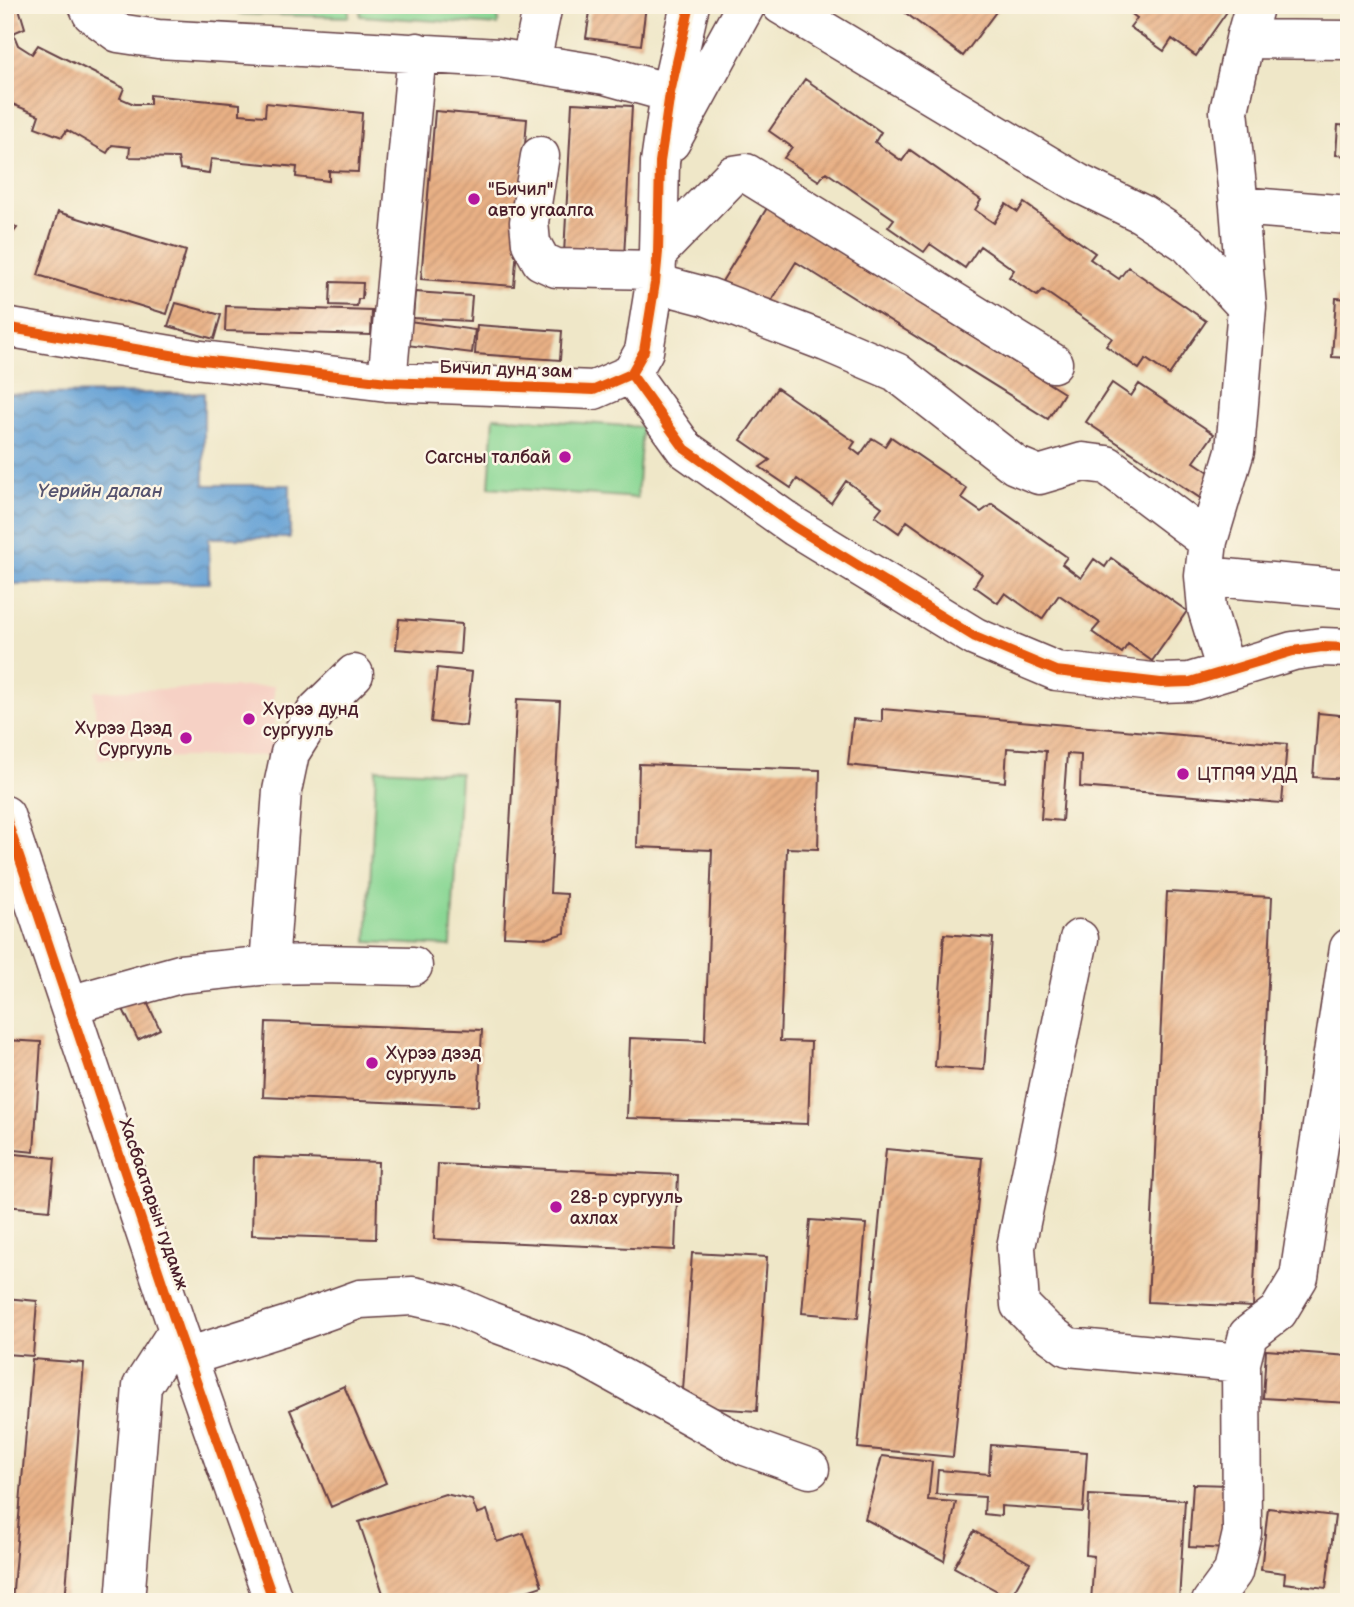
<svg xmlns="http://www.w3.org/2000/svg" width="1354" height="1607" font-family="'Balsamiq Sans',sans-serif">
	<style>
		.built { fill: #f6d1c5 }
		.grass { fill: #8ad794; stroke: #6a7b60; stroke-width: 2 }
		.park { fill: url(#park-crowns); stroke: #6a7b60; stroke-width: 2 }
		.water { fill: url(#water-waves); stroke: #586080; stroke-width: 2 }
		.building { fill: url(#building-hatch) }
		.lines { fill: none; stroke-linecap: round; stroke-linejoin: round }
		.minor-casing { stroke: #633d43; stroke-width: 41 }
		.minor { stroke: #fff; stroke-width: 38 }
		.cycleway-casing { stroke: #fcf5e5; stroke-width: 15 }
		.cycleway { stroke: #e8590c; stroke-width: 10 }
		.poi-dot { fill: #b5179e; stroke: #fcf5e5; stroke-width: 2.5 }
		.labels { text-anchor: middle; stroke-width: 5; stroke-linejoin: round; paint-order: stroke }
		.poi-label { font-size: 18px; fill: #4a1f2b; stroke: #fcf5e5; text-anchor: start }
		.street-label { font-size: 18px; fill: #4a1f2b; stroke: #fcf5e5 }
		.water-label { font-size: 19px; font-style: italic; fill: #55536f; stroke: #fcf5e5 }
	</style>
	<defs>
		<pattern id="park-crowns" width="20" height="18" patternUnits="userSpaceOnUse" patternTransform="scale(1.75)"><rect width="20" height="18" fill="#8ad794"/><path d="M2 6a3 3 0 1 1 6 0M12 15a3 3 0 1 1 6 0" fill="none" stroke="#79b880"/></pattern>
		<pattern id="water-waves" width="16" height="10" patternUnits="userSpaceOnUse" patternTransform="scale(1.75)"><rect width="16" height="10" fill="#65a1d5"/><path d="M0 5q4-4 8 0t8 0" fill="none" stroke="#5583ad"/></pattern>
		<pattern id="building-hatch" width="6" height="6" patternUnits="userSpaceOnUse" patternTransform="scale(1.75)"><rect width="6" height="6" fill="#e8b085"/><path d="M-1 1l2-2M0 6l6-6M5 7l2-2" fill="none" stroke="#c89773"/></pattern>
	</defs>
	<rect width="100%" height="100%" fill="#fcf5e5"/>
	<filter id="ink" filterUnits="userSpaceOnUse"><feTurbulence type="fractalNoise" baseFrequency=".0143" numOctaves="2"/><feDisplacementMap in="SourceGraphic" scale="14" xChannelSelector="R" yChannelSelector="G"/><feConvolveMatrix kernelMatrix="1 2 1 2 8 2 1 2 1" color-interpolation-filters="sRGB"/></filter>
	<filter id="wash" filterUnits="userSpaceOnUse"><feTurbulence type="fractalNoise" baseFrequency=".00686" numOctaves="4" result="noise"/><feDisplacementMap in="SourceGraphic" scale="28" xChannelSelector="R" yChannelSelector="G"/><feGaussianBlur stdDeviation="1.57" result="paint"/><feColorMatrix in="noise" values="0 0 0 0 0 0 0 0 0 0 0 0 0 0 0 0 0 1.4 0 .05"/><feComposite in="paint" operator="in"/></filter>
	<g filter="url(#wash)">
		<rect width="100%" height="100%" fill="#efe7c8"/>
		<path class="built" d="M 274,686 L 274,755 L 98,759 L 94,691 Z"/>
		<path class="grass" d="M 361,5 L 499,5 L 498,25 L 360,16 Z
			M 494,417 L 642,427 L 637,498 L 489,487 Z
			M 376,769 L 460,773 L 451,946 L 367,942 Z"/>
		<path class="park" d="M 238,5 L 349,5 L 349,17 L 238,14 Z"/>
		<path class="water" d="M 204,393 L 204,485 L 290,485 L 290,538 L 209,538 L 209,583 L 5,584 L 5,394 Z"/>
		<g id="blocks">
			<path class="building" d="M 5,5 L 18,5 L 25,28 L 13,33 L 18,45 L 32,54 L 38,45 L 124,88 L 120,98 L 134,104 L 150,104 L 150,95 L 240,104 L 240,114 L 265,116 L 266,103 L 362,113 L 358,172 L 329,171 L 329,181 L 296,177 L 297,167 L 211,159 L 209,173 L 180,169 L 178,158 L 129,157 L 130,147 L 112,145 L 107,153 L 67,130 L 62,137 L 35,127 L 39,115 L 5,101 Z
				M 591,5 L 646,5 L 641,45 L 586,38 Z
				M 895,5 L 1001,5 L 963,56 Z
				M 1120,5 L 1229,5 L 1231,6 L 1196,56 L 1172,39 L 1164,51 L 1130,27 L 1137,18 Z
				M 805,79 L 881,132 L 875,142 L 902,161 L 910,150 L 981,200 L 975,210 L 994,223 L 1006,204 L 1018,212 L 1024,203 L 1095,253 L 1090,259 L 1119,279 L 1128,267 L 1206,321 L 1169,375 L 1146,359 L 1139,369 L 1106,346 L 1112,338 L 1043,290 L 1037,296 L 1009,277 L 1014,270 L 980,246 L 965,268 L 930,244 L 924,252 L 888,227 L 894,219 L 826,172 L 819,181 L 784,158 L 792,147 L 769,131 Z
				M 572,103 L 632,106 L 624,257 L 564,254 Z
				M 435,111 L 527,119 L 514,286 L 421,279 Z
				M 1338,125 L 1349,126 L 1349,156 L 1336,155 Z
				M 767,208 L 1064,393 L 1048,419 L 796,262 L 765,311 L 721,283 Z
				M 58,212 L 186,251 L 167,314 L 38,275 Z
				M 5,219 L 17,228 L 5,243 Z
				M 331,282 L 363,283 L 362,299 L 358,299 L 357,306 L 330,305 Z
				M 415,292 L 472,296 L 470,321 L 413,318 Z
				M 1336,298 L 1349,299 L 1349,358 L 1332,357 Z
				M 176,303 L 221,315 L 214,339 L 168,326 Z
				M 226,306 L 372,311 L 371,335 L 225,331 Z
				M 409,321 L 475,330 L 472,353 L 406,345 Z
				M 477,325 L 562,331 L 560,360 L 475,354 Z
				M 1112,383 L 1131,396 L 1139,384 L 1214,434 L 1194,462 L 1215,476 L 1200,498 L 1086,422 Z
				M 777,388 L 855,442 L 851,448 L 860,455 L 872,438 L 885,446 L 891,437 L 967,489 L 961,498 L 981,512 L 992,504 L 1067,557 L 1062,564 L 1081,578 L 1094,559 L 1105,567 L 1111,558 L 1187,611 L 1152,661 L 1128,644 L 1122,653 L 1092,632 L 1100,623 L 1059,595 L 1042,619 L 1005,593 L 998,603 L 974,586 L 982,574 L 907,521 L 899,533 L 875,516 L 882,507 L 846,481 L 831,503 L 797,479 L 791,488 L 760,467 L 770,460 L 741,440 Z
				M 399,619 L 462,624 L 460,654 L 396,649 Z
				M 437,668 L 472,672 L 466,726 L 431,722 Z
				M 517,699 L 560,701 L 550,893 L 567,894 L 565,933 L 548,938 L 504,936 Z
				M 882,709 L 1287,744 L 1282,803 L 1080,787 L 1081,755 L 1067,754 L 1062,821 L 1041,819 L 1046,751 L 1007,748 L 1005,782 L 848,765 L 853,719 L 882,722 Z
				M 1318,713 L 1349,716 L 1349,779 L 1313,777 Z
				M 639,764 L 820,770 L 818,849 L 787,848 L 780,1041 L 811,1042 L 808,1124 L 627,1118 L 630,1038 L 705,1041 L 712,850 L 637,847 Z
				M 1167,892 L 1272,897 L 1253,1307 L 1148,1302 Z
				M 944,934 L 993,938 L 984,1070 L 935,1067 Z
				M 143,994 L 160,1029 L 138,1040 L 121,1005 Z
				M 266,1022 L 482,1030 L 478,1106 L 263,1097 Z
				M 5,1040 L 41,1042 L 34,1152 L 5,1149 Z
				M 886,1149 L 982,1158 L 953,1457 L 858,1448 Z
				M 5,1153 L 55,1158 L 50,1210 L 5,1206 Z
				M 254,1157 L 378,1162 L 376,1239 L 252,1235 Z
				M 438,1164 L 678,1175 L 675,1250 L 434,1239 Z
				M 810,1220 L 866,1224 L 858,1318 L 802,1313 Z
				M 692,1253 L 767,1257 L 757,1411 L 682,1406 Z
				M 5,1298 L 37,1301 L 33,1356 L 5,1354 Z
				M 1266,1350 L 1349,1356 L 1349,1403 L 1263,1398 Z
				M 32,1359 L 84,1363 L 65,1602 L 12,1602 Z
				M 344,1386 L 386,1483 L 331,1507 L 290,1410 Z
				M 991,1445 L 1087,1452 L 1083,1512 L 1001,1506 L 1001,1516 L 984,1514 L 985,1497 L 936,1494 L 938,1470 L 989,1474 Z
				M 882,1456 L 932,1462 L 928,1500 L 956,1502 L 944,1561 L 865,1519 Z
				M 1193,1484 L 1230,1485 L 1227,1549 L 1189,1547 Z
				M 445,1494 L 472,1500 L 477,1514 L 487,1510 L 497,1542 L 524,1533 L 542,1586 L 495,1602 L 386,1602 L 359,1522 Z
				M 1089,1495 L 1185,1500 L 1179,1602 L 1091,1602 L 1094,1556 L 1086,1555 Z
				M 1268,1508 L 1335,1516 L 1326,1588 L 1284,1583 L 1285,1573 L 1261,1570 Z
				M 974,1531 L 1030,1563 L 1010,1598 L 954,1567 Z"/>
		</g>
	</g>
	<g filter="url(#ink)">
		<use href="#blocks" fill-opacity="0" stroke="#633d43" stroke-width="2"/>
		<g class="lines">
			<defs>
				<path id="minor" d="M 88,5 L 92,14 L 118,33 L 158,39 L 499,58 L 605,75 L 670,93
					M 781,5 L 1078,183 L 1142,214 L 1188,244 L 1247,307
					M 1245,39 L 1349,40
					M 531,62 L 543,5
					M 671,142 L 746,5
					M 540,156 L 529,222 L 531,243 L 541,261 L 556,268 L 657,270
					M 1239,206 L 1349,215
					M 658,252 L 733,175 L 746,173 L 1053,363
					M 655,283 L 708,297 L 826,342 L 896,372 L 1015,465 L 1039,475 L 1083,462 L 1107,465 L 1208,541
					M 5,327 L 194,359 L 387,382 L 594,390 L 631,374 L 644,351 L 655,283 L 658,252 L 660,162 L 670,93 L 690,5
					M 631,374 L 685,449 L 795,527 L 975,637 L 1056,671 L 1161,683 L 1190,682 L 1293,651 L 1322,647 L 1349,648
					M 387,382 L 417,52
					M 1204,576 L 1349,589
					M 1226,671 L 1207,609 L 1204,576 L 1208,541 L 1235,451 L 1247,307 L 1239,206 L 1229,111 L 1245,39 L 1253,11 L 1253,5
					M 5,815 L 178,1330 L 274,1602
					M 1079,939 L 1016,1247 L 1020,1305 L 1045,1330 L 1068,1347 L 1241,1363
					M 269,965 L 282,791 L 290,753 L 317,710 L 354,674
					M 69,1005 L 180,974 L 269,965 L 321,964 L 413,966
					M 187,1357 L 288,1325 L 360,1299 L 413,1296 L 453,1305 L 490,1321 L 577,1353 L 745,1446 L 810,1469
					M 125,1602 L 142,1386 L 178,1330
					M 1211,1602 L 1233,1572 L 1242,1533 L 1241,1363 L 1248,1335 L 1278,1312 L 1299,1277 L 1349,948"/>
			</defs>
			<use href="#minor" class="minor-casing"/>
			<use href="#minor" class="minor"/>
			<defs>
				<path id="cycleway" d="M 5,327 L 194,359 L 387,382 L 594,390 L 631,374 L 644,351 L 655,283 L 658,252 L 660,162 L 670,93 L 690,5
					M 631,374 L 685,449 L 795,527 L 975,637 L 1056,671 L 1161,683 L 1190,682 L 1293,651 L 1322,647 L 1349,648
					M 5,815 L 178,1330 L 274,1602"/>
			</defs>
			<use href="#cycleway" class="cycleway-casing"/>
			<use href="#cycleway" class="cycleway"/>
		</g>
	</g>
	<g class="poi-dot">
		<circle cx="474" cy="199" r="7"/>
		<circle cx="565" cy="457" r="7"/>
		<circle cx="249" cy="719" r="7"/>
		<circle cx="186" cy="738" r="7"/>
		<circle cx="1183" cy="774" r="7"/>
		<circle cx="372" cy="1063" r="7"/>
		<circle cx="556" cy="1207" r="7"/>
	</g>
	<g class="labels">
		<g class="poi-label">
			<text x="488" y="195">"Бичил"<tspan x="488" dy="21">авто угаалга</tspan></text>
			<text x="551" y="463" text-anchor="end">Сагсны талбай</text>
			<text x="263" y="715">Хүрээ дунд<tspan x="263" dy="21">сургууль</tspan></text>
			<text x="172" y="734" text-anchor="end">Хүрээ Дээд<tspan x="172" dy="21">Сургууль</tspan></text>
			<text x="1197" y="780">ЦТП99 УДД</text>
			<text x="386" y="1059">Хүрээ дээд<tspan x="386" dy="21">сургууль</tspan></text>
			<text x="570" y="1203">28-р сургууль<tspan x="570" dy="21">ахлах</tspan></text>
		</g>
		<g class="street-label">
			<text transform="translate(506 369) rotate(2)" y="6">Бичил дунд зам</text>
			<text transform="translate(154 1204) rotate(71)" y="6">Хасбаатарын гудамж</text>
		</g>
		<g class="water-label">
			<text x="100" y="497">Үерийн далан</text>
		</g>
	</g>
	<rect width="1354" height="1607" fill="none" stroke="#fcf5e5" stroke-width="28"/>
</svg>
